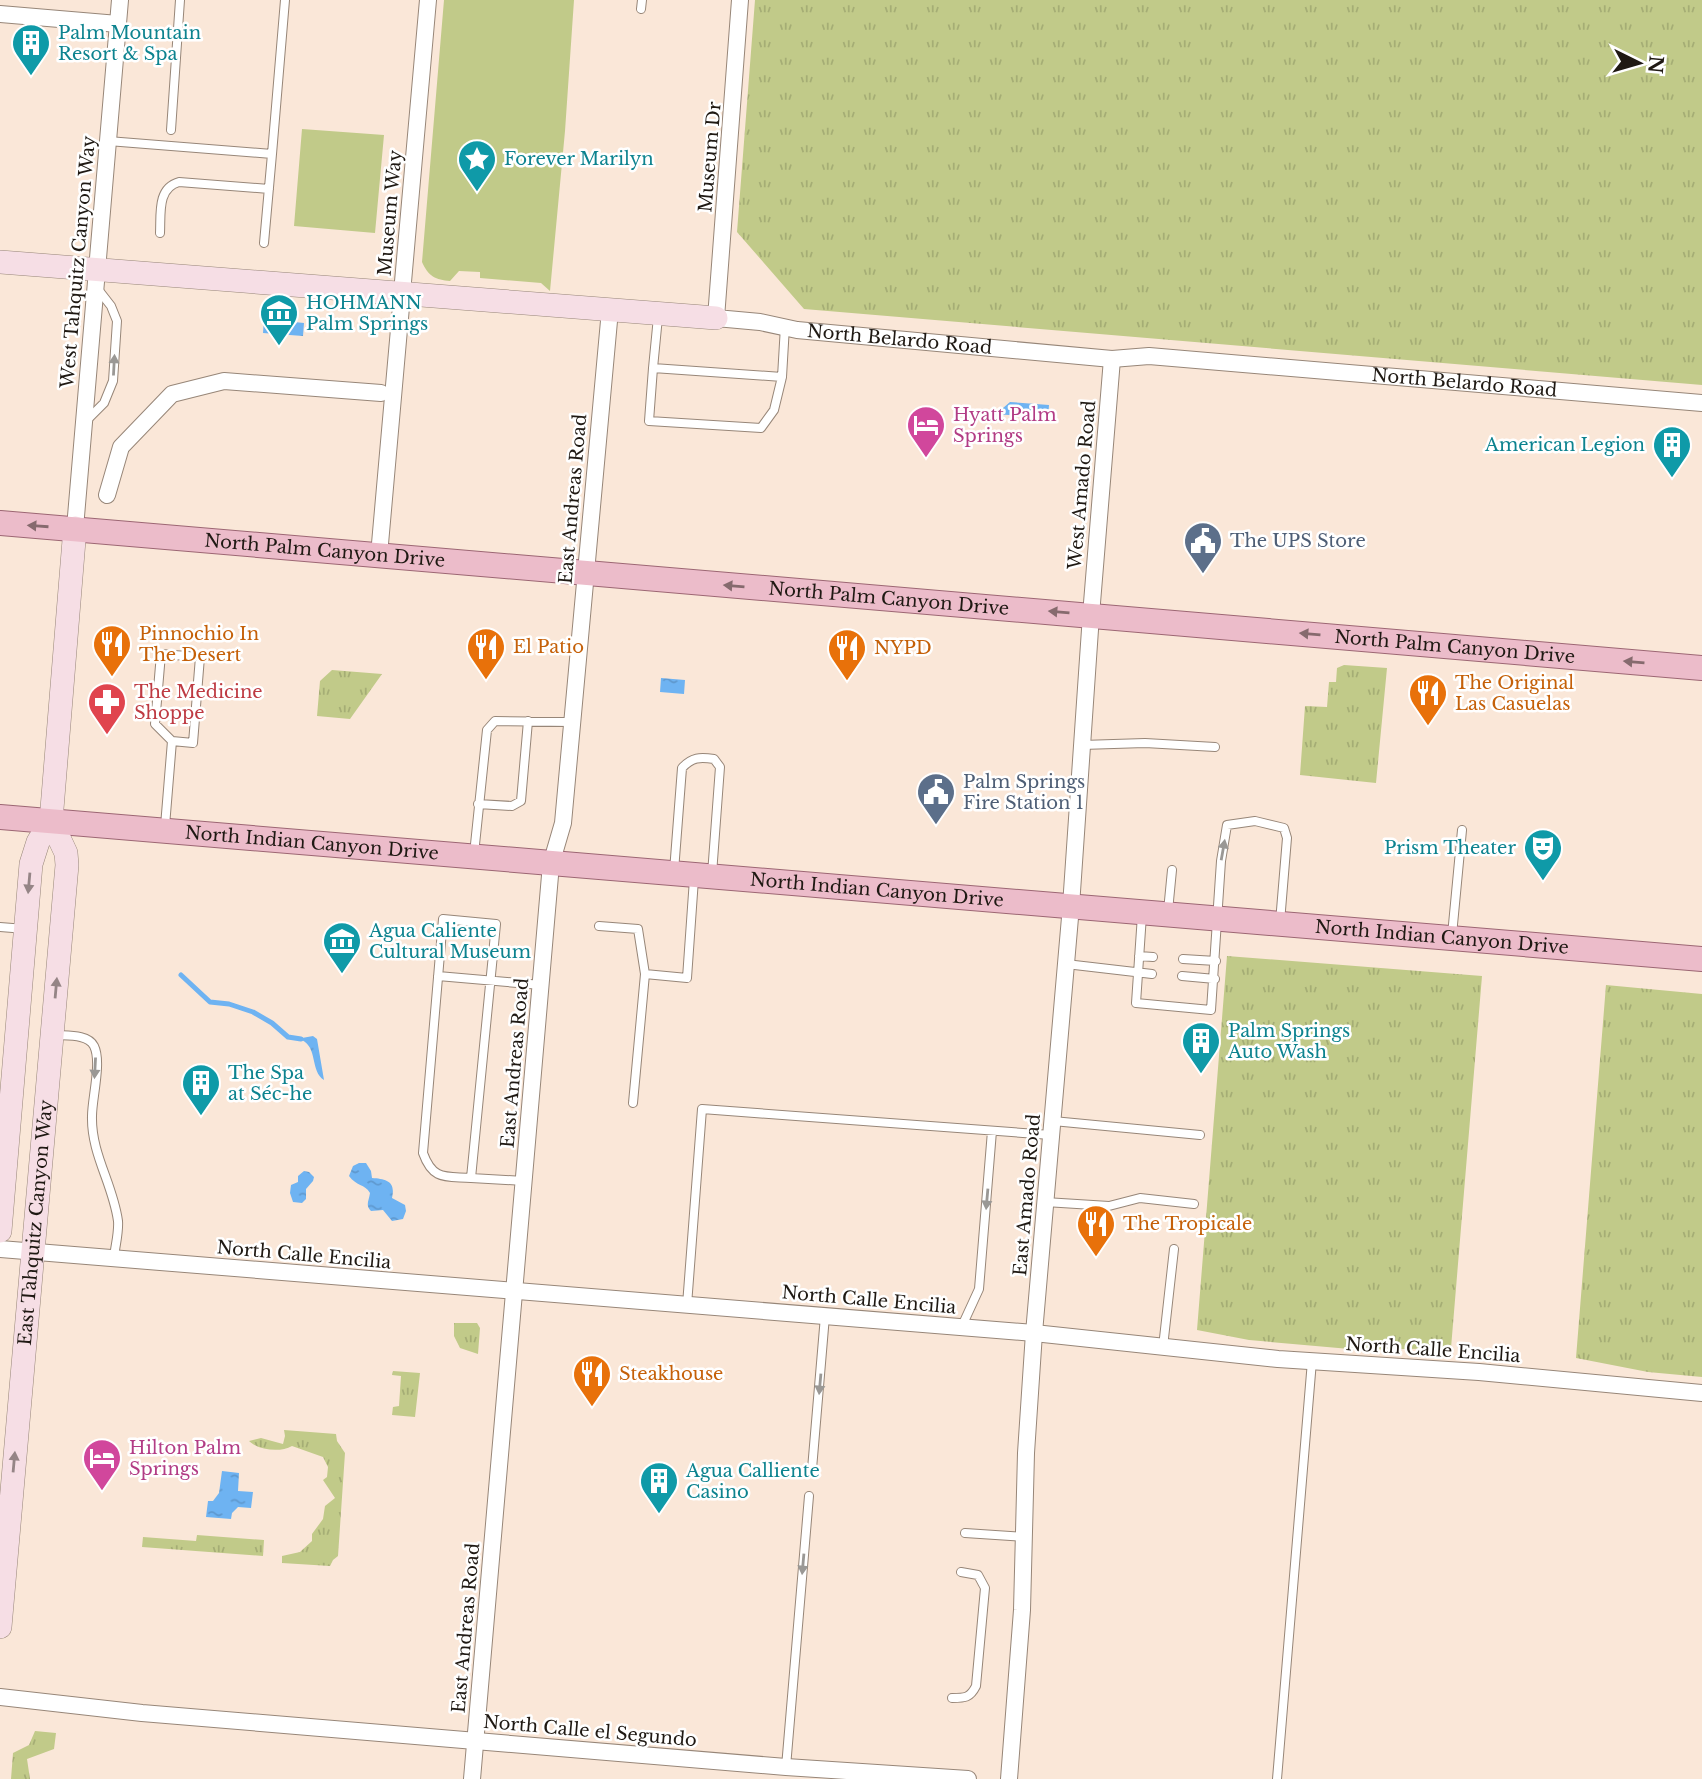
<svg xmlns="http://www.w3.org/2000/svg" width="1702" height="1779" font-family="'Libre Baskerville',serif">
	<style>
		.grass { fill: url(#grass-tufts) }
		.park { fill: #c1ca89 }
		.water { fill: url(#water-ripples) }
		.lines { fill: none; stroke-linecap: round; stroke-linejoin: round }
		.stream { stroke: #6eb3f2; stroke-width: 5 }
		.lane-casing { stroke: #978678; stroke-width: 10 }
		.street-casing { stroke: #978678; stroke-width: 18 }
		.secondary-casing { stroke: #978678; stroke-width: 24 }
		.primary-casing { stroke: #9c6673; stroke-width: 26 }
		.lane { stroke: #fff; stroke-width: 8 }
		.street { stroke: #fff; stroke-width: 16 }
		.secondary { stroke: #f6dee5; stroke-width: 23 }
		.primary { stroke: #ecbcca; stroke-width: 24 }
		.oneway { fill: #9a9895 }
		.oneway2 { fill: #866a6e }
		.oneway3 { fill: #958586 }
		.labels { text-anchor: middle; stroke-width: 5; stroke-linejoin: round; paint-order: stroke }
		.culture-label { font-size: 18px; fill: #0d838f; stroke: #fff; text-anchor: start }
		.street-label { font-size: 18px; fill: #1f1913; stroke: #fff }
		.hotel-label { font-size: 18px; fill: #b23c85; stroke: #fff; text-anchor: start }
		.service-label { font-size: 18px; fill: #4e5e75; stroke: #fff; text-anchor: start }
		.food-label { font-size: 18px; fill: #c56008; stroke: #fff; text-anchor: start }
		.health-label { font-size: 18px; fill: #be3a42; stroke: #fff; text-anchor: start }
	</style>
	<defs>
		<pattern id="grass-tufts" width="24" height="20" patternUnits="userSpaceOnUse" patternTransform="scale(1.75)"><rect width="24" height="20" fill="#c1ca89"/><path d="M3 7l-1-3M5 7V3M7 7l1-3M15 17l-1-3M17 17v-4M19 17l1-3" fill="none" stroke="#a5ad75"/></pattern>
		<pattern id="water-ripples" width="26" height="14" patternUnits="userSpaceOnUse" patternTransform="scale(1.75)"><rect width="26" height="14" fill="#6eb3f2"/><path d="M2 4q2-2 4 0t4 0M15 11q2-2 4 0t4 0" fill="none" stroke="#5f99cf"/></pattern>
	</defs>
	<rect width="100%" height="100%" fill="#fae7d8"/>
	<path class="grass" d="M 755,0 L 1702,0 L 1702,385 L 804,309 L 737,232 Z
		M 1344,665 L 1387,668 L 1376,783 L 1300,775 L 1305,706 L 1327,707 L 1329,682 L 1336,682 L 1337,668 Z
		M 332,670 L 382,674 L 350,719 L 317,716 L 320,681 Z
		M 1227,956 L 1482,976 L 1451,1348 L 1361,1350 L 1249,1340 L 1197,1330 Z
		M 1606,985 L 1702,994 L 1702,1377 L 1648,1372 L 1576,1358 Z
		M 454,1323 L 477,1323 L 480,1328 L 478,1354 L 460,1348 L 454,1336 Z
		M 393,1371 L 420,1373 L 415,1417 L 392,1415 L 393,1407 L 399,1406 L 401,1376 L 392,1375 Z
		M 284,1430 L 336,1434 L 337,1441 L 345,1453 L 338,1556 L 333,1560 L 330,1566 L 282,1563 L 282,1556 L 300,1552 L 312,1541 L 312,1534 L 323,1519 L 325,1506 L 335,1498 L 323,1480 L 327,1477 L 328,1467 L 323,1457 L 292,1446 C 280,1453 258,1450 249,1441 L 261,1438 L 283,1444 L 285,1436 Z
		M 197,1535 L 264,1540 L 263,1556 L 142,1547 L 143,1537 L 196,1541 Z
		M 35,1731 L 56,1733 L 54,1749 L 27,1759 L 30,1779 L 11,1779 L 13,1753 L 29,1745 Z"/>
	<path class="park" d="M 444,0 L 574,0 L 565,131 L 550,291 L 541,283 L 480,278 L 480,272 L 459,271 L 450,281 C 436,280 428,276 422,262 Z
		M 302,129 L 384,135 L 375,233 L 294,226 Z"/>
	<path class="water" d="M 264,319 L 304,323 L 303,336 L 263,333 Z
		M 1010,402 L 1049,405 L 1048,418 L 996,414 Z
		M 661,678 L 685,680 L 684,694 L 660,692 Z
		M 313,1036 L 317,1039 L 324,1080 C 310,1071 318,1048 302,1040 L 302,1038 Z
		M 359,1163 L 366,1163 L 371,1171 L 372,1178 C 386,1179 396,1181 392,1198 L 405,1205 L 406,1211 L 403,1219 L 392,1221 L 383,1210 L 371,1211 C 365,1205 369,1201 370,1193 C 365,1184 356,1186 349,1176 L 353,1166 Z
		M 304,1171 L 309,1172 L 314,1177 L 313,1181 L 306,1189 L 306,1199 L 302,1203 L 293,1202 L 290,1193 L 291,1185 L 298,1182 L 298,1176 Z
		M 222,1471 L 239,1473 L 238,1491 L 253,1492 L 251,1508 L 238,1507 L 232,1513 L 231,1519 L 206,1517 L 208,1501 L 213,1501 L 219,1493 Z"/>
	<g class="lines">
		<path class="stream" d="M 181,975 L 210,1002 L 229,1004 L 253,1012 L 272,1023 L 288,1037 L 301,1039"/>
		<defs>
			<path id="lane" d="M 641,9 L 642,0
				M 171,130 L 180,0
				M 108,141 L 272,154 L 285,0
				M 160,233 C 161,214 157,188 179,182 L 269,189
				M 264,243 L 272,154
				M 658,317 L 653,368 L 782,377 L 785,326
				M 653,368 L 649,421 L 761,428 L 774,410 L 782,377
				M 86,421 L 104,403 L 113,381 L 117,321 L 111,306 L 97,288
				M 1082,745 L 1145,743 L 1215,747
				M 478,804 L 512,806 L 521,801 L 528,721
				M 165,826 L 172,741 L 193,743 L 200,657 L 161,654 L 155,724 L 172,741
				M 474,854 L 487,730 L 495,721 L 572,722
				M 674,871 L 682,768 C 692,757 700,757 714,759 L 720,767 L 712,874
				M 1168,911 L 1172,870
				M 1142,915 L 1136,1003 L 1211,1010 L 1221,861 L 1227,825 L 1255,821 L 1284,828 L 1287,838 L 1280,922
				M 599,926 L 638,929 L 645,974
				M 0,927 L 25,929
				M 1452,935 L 1462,830
				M 1139,956 L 1153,957
				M 1183,959 L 1216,961
				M 1066,964 L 1152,974
				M 438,976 L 541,985
				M 1182,976 L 1215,979
				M 55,1035 C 67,1036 88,1034 94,1046 C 102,1062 92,1098 92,1116 C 91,1154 113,1184 118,1221 C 119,1233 115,1246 114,1258
				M 633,1103 L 645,974 L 687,978 L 694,879
				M 1053,1121 L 1200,1135
				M 471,1178 C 446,1176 433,1181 423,1153 L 443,919 L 496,924 L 471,1178 L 524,1181
				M 1045,1202 L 1109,1206 L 1140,1198 L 1194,1204
				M 687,1305 L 702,1109 L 1051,1135
				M 962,1326 L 979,1289 L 992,1131
				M 1163,1347 L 1174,1249
				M 812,1469 L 825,1316
				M 965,1533 L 1024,1537
				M 952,1698 C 965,1698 970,1698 976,1686 L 985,1588 L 978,1575 L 961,1572
				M 786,1767 L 809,1496
				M 1277,1779 L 1312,1361"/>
			<g id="street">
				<path id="s1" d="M 740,0 L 716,318 L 760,322 L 797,330 L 1112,359 L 1149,356 L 1702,403"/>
				<path d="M 0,14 L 118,24"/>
				<path d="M 402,293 L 428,0"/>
				<path d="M 107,495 L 121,447 L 172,394 L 224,381 L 381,393"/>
				<path d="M 75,528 L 120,0"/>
				<path d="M 379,555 L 403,284"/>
				<path d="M 0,1249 L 1034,1333 L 1278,1359 L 1479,1372 L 1702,1393"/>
				<path d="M 0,1697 L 142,1713 L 786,1767 L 968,1779"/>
				<path d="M 472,1779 L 551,864 L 563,823 L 610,310"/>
				<path d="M 1009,1779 L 1022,1610 L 1026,1453 L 1034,1333 L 1071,906 L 1091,615 L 1112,359"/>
			</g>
			<g id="secondary">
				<path d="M 0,262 L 716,318"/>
				<path d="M 0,1231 L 31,864 L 38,842 L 51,821 L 75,528"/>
				<path id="s2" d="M 0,1627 L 67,865 L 66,853 L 51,821"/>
			</g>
			<g id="primary">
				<path id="s3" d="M 0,523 L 1702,668"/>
				<path id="s4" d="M 0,817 L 1702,959"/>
			</g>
		</defs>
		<use href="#lane" class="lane-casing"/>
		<use href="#street" class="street-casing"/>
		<use href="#secondary" class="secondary-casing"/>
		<use href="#primary" class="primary-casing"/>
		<use href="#lane" class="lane"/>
		<use href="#street" class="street"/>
		<use href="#secondary" class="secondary"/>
		<use href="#primary" class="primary"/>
	</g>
	<defs><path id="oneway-solid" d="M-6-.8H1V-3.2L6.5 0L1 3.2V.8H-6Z" transform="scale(1.75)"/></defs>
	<g class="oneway">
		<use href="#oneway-solid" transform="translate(114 365) rotate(-87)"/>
		<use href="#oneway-solid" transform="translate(1223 850) rotate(-80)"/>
		<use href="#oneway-solid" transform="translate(95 1068) rotate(93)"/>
		<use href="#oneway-solid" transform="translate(987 1199) rotate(95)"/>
		<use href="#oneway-solid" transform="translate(820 1384) rotate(95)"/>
		<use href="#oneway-solid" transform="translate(803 1564) rotate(95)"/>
	</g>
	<g class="oneway2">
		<use href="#oneway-solid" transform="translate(38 526) rotate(-176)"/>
		<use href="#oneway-solid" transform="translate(734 586) rotate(-175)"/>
		<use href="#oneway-solid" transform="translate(1059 612) rotate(-175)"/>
		<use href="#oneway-solid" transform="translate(1310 634) rotate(-175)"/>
		<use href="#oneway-solid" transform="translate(1634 662) rotate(-175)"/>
	</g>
	<g class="oneway3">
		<use href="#oneway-solid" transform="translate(29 883) rotate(95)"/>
		<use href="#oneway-solid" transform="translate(56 988) rotate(-85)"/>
		<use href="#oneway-solid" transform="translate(14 1462) rotate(-85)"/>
	</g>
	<defs>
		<symbol id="building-pin" viewBox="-11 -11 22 30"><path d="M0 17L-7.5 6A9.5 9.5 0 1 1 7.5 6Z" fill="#0f9aa8" stroke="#fff"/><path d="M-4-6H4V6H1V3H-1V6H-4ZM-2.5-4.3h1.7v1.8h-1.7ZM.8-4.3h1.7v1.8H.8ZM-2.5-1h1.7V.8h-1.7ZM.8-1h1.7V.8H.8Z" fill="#fff"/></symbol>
		<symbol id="sight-pin" viewBox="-11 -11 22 30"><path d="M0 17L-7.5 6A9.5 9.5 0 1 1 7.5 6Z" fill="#0f9aa8" stroke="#fff"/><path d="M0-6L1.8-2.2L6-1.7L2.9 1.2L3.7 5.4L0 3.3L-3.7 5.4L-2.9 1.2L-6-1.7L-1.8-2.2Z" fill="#fff"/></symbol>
		<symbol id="museum-pin" viewBox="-11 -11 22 30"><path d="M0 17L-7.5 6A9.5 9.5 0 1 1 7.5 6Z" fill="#0f9aa8" stroke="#fff"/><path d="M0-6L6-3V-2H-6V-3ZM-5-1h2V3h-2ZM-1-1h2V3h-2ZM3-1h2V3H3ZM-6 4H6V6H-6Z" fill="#fff"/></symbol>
		<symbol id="hotel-pin" viewBox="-11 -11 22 30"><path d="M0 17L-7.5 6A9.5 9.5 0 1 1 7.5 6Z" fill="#d1479c" stroke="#fff"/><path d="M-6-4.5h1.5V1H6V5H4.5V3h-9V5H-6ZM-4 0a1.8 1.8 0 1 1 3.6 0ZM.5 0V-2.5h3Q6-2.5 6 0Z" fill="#fff"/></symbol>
		<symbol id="civic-pin" viewBox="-11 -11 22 30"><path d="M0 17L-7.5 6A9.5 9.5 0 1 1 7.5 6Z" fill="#5c6f8a" stroke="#fff"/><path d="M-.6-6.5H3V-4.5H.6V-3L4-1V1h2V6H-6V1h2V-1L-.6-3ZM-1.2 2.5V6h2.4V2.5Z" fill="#fff"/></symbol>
		<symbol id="restaurant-pin" viewBox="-11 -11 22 30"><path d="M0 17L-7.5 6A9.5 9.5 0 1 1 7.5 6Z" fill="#e8710a" stroke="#fff"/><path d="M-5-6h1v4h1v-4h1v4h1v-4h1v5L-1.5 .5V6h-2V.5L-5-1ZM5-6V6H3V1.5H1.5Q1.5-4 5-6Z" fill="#fff"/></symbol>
		<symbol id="pharmacy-pin" viewBox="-11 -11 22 30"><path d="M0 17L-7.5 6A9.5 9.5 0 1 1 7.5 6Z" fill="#e0444e" stroke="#fff"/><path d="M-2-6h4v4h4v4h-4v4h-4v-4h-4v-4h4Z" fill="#fff"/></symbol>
		<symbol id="theatre-pin" viewBox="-11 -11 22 30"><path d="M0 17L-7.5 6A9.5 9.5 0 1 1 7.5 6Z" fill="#0f9aa8" stroke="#fff"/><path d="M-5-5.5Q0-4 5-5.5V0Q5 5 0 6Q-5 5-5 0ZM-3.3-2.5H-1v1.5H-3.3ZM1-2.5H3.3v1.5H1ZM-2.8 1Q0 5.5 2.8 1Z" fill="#fff"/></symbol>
	</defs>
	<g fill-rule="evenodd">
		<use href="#building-pin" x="9" y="21" width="44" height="60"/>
		<use href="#sight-pin" x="455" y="137" width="44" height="60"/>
		<use href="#museum-pin" x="257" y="291" width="44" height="60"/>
		<use href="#hotel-pin" x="904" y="403" width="44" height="60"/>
		<use href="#building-pin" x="1650" y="423" width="44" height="60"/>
		<use href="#civic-pin" x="1181" y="519" width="44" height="60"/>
		<use href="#restaurant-pin" x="90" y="622" width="44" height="60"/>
		<use href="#restaurant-pin" x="464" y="625" width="44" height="60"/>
		<use href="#restaurant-pin" x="825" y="626" width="44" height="60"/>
		<use href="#restaurant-pin" x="1406" y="671" width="44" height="60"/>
		<use href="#pharmacy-pin" x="85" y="680" width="44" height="60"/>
		<use href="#civic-pin" x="914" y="770" width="44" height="60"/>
		<use href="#theatre-pin" x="1521" y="826" width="44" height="60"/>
		<use href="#museum-pin" x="320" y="919" width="44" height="60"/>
		<use href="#building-pin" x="1179" y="1019" width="44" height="60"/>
		<use href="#building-pin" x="179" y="1061" width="44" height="60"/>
		<use href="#restaurant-pin" x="1074" y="1202" width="44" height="60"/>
		<use href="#restaurant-pin" x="570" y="1352" width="44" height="60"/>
		<use href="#hotel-pin" x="80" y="1436" width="44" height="60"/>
		<use href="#building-pin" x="637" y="1459" width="44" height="60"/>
	</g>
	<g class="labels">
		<g class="culture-label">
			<text x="58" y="39">Palm Mountain<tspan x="58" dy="21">Resort &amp; Spa</tspan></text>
			<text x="504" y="165">Forever Marilyn</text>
			<text x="306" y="309">HOHMANN<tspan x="306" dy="21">Palm Springs</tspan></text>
			<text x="1645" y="451" text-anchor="end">American Legion</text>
			<text x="1516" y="854" text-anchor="end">Prism Theater</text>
			<text x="369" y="937">Agua Caliente<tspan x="369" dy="21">Cultural Museum</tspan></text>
			<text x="1228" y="1037">Palm Springs<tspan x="1228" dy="21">Auto Wash</tspan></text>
			<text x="228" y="1079">The Spa<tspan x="228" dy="21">at Séc-he</tspan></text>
			<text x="686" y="1477">Agua Calliente<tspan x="686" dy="21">Casino</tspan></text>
		</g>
		<g class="street-label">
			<text transform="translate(710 157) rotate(-85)" y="6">Museum Dr</text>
			<text transform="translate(390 213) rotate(-85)" y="6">Museum Way</text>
			<text transform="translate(78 262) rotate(-85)" y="6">West Tahquitz Canyon Way</text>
			<text dy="6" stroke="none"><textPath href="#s1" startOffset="504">North Belardo Road</textPath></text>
			<text dy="6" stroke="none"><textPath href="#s1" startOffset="1071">North Belardo Road</textPath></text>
			<text transform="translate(1082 485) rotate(-85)" y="6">West Amado Road</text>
			<text transform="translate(573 499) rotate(-85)" y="6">East Andreas Road</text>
			<text dy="6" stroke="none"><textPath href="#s3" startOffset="326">North Palm Canyon Drive</textPath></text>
			<text dy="6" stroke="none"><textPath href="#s3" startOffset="892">North Palm Canyon Drive</textPath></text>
			<text dy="6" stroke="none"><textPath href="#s3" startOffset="1460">North Palm Canyon Drive</textPath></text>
			<text dy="6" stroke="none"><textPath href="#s4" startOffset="313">North Indian Canyon Drive</textPath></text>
			<text dy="6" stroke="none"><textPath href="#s4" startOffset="880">North Indian Canyon Drive</textPath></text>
			<text dy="6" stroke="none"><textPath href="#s4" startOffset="1447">North Indian Canyon Drive</textPath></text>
			<text transform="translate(515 1063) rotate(-85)" y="6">East Andreas Road</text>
			<text transform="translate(1027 1195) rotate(-85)" y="6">East Amado Road</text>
			<text dy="6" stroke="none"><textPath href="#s2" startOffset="406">East Tahquitz Canyon Way</textPath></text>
			<text transform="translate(304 1255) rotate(5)" y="6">North Calle Encilia</text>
			<text transform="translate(869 1300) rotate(5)" y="6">North Calle Encilia</text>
			<text transform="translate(1433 1350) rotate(4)" y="6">North Calle Encilia</text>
			<text transform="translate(466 1628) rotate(-85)" y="6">East Andreas Road</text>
			<text transform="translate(590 1731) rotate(5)" y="6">North Calle el Segundo</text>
		</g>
		<g class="hotel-label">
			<text x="953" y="421">Hyatt Palm<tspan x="953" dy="21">Springs</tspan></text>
			<text x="129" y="1454">Hilton Palm<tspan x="129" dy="21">Springs</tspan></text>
		</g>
		<g class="service-label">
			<text x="1230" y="547">The UPS Store</text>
			<text x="963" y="788">Palm Springs<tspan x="963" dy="21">Fire Station 1</tspan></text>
		</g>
		<g class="food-label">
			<text x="139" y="640">Pinnochio In<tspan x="139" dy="21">The Desert</tspan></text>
			<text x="513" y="653">El Patio</text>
			<text x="874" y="654">NYPD</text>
			<text x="1455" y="689">The Original<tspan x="1455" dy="21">Las Casuelas</tspan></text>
			<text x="1123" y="1230">The Tropicale</text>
			<text x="619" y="1380">Steakhouse</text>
		</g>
		<g class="health-label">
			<text x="134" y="698">The Medicine<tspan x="134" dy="21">Shoppe</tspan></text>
		</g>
	</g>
	<g transform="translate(1639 63) rotate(95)" stroke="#ffffff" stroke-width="5" paint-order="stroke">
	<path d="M0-5L12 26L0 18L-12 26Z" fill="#1f1913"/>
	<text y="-10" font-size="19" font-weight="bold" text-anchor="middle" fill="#1f1913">N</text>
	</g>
</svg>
